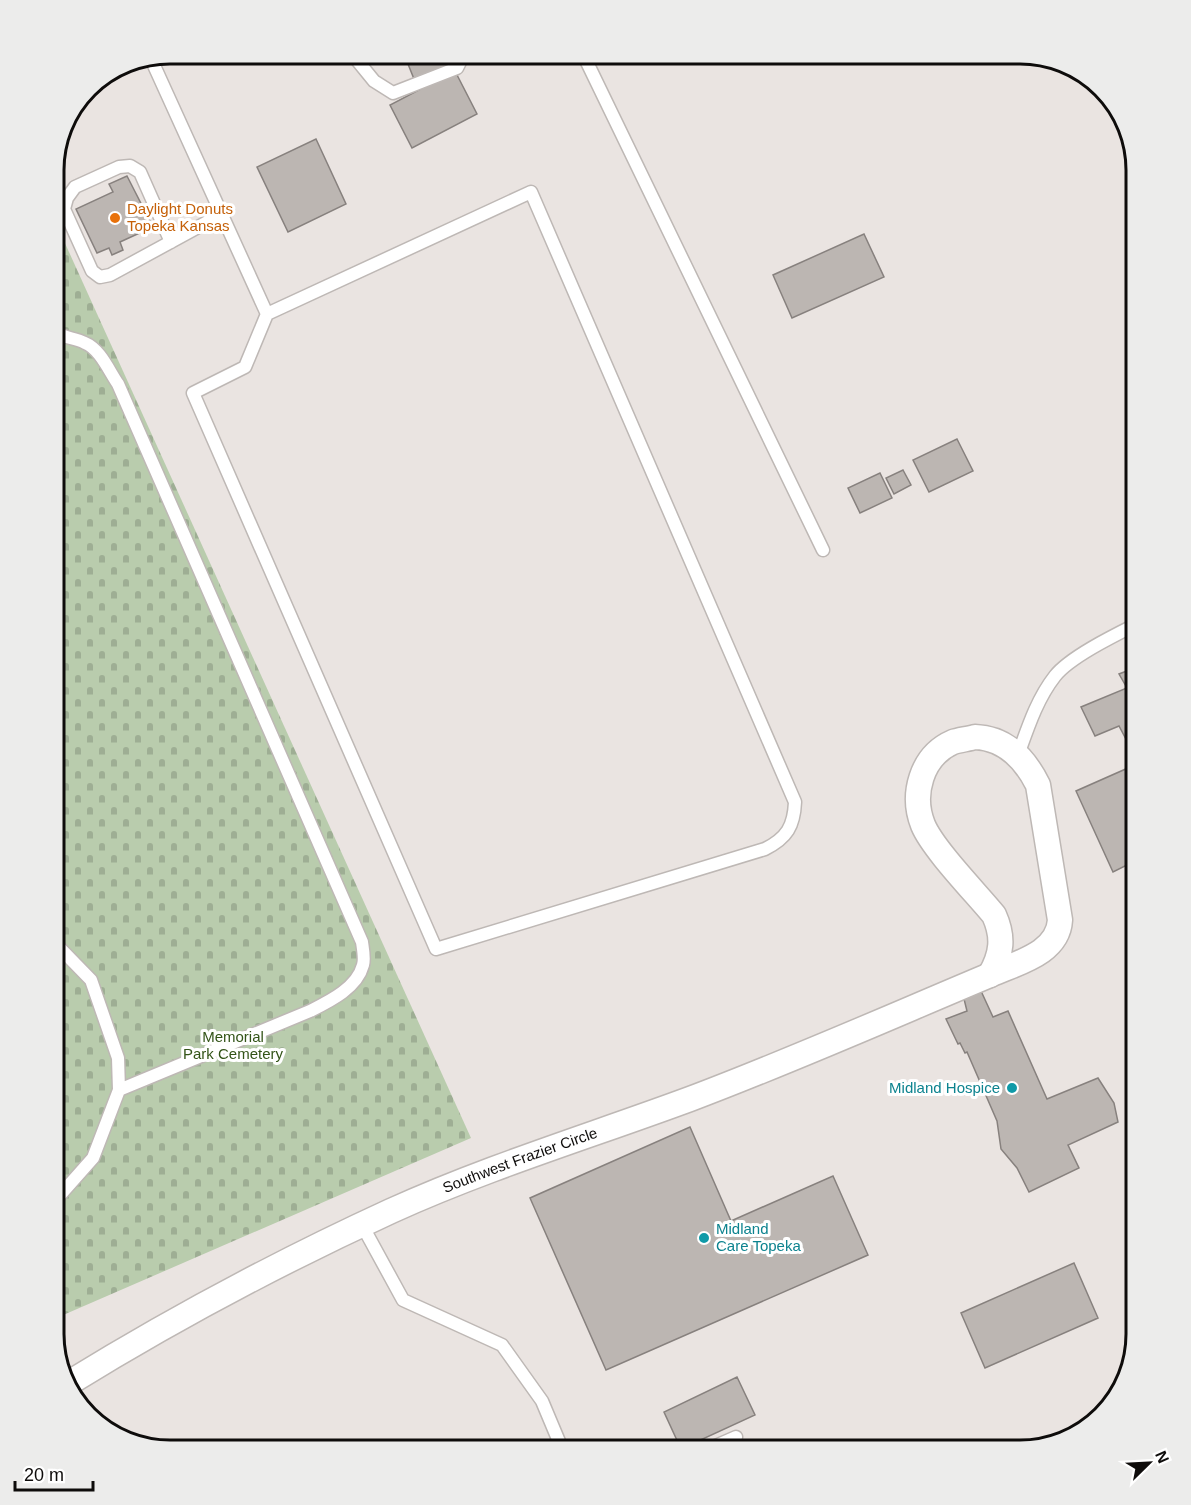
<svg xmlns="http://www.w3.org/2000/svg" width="1191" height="1505" font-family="Arial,sans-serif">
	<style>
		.cemetery { fill: url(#cemetery-stones) }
		.building { fill: #bcb6b2; stroke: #87817e; stroke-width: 1.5 }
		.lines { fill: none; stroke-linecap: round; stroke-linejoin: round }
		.service-casing { stroke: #beb8b5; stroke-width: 15 }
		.minor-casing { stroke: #beb8b5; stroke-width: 27 }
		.service { stroke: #fff; stroke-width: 12 }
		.minor { stroke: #fff; stroke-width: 24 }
		.food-dot { fill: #e8710a; stroke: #fff; stroke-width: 2 }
		.culture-dot { fill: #0f9aa8; stroke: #fff; stroke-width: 2 }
		.labels { text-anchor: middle; stroke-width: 6; stroke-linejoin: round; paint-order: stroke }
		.food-label { font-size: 15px; fill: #c56008; stroke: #fff; text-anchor: start }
		.park-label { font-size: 15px; fill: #335418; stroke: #fff }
		.culture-label { font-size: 15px; fill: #0d838f; stroke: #fff; text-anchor: end }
		.street-label { font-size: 15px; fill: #0e0c0b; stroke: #fff }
		.rim { fill: none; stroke: #0e0c0b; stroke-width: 3 }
	</style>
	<defs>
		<pattern id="cemetery-stones" width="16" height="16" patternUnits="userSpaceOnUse" patternTransform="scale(1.5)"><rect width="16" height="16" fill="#b9ccad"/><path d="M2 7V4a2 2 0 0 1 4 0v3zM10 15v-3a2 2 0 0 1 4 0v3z" fill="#9eae94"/></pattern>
	</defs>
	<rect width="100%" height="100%" fill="#eae4e1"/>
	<path class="cemetery" d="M 54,219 L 471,1138 L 54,1319 Z"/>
	<path class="building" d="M 404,54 L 442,54 L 447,66 L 414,79 Z
		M 455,71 L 477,114 L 412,148 L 390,105 Z
		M 316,139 L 346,204 L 288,232 L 257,167 Z
		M 127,176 L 153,227 L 120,242 L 123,250 L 112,255 L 109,248 L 97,253 L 76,209 L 113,192 L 109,184 Z
		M 864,234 L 884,277 L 792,318 L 773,275 Z
		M 957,439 L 973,471 L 929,492 L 913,460 Z
		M 903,470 L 911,485 L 894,494 L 886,478 Z
		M 880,473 L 892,498 L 860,513 L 848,488 Z
		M 1137,667 L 1137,760 L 1119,726 L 1095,736 L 1081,707 L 1127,688 L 1119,674 Z
		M 1137,764 L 1137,860 L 1113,872 L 1076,791 Z
		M 981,991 L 993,1017 L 1008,1011 L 1047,1099 L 1098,1078 L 1114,1103 L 1118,1122 L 1068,1145 L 1079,1168 L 1029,1192 L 1017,1168 L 1001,1149 L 997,1121 L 967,1052 L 965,1053 L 960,1043 L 958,1044 L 946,1019 L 967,1011 L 964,999 Z
		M 690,1127 L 731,1221 L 833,1176 L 868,1255 L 606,1370 L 530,1198 Z
		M 1074,1263 L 1098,1318 L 985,1368 L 961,1313 Z
		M 737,1377 L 755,1415 L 681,1449 L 664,1412 Z"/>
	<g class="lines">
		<defs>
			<path id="service" d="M 352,54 L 374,81 L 393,93 L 457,68 L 464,54
				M 583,54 L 823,550
				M 152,61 L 267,314
				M 531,192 L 795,802 C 794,826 787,838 765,849 L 436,949 L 193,393 L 245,367 L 267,314 Z
				M 171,242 L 140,172 L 130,166 L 119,167 L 75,187 L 67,198 L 64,209 L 92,271 L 100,277 L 110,275 L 222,214
				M 54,331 C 64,339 74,337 85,343 C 100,349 109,371 118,384 L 362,942 C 363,949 365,959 363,965 C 357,988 330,1001 310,1011 L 119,1090
				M 1018,755 C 1028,727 1037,699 1055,676 C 1070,657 1115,635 1137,624
				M 54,1202 L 93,1158 L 119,1090 L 118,1058 L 91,980 L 54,942
				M 362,1225 L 403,1300 L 502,1345 L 542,1401 L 563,1451
				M 704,1451 L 736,1437"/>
			<g id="minor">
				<path d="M 975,737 C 1005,738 1025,759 1038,785 L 1060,920 C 1058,954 1016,963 990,975 C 1002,954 1004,937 994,915 C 976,893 933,849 923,825 C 911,795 921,756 953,742 C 959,740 968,739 975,737 Z"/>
				<path id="s1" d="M 69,1383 C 173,1319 280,1262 391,1211 C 488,1167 590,1136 690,1099 C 791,1061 890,1017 990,975"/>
			</g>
		</defs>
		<use href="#service" class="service-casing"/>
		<use href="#minor" class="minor-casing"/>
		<use href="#service" class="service"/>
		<use href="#minor" class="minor"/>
	</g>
	<circle class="food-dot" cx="115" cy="218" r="6"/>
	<g class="culture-dot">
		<circle cx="1012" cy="1088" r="6"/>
		<circle cx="704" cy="1238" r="6"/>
	</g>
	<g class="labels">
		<g class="food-label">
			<text x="127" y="214">Daylight Donuts<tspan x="127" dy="17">Topeka Kansas</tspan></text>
		</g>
		<g class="park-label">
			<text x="233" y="1042">Memorial<tspan x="233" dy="17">Park Cemetery</tspan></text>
		</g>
		<g class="culture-label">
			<text x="1000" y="1093">Midland Hospice</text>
			<text x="716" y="1234" text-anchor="start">Midland<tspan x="716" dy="17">Care Topeka</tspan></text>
		</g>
		<g class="street-label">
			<text dy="5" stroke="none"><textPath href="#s1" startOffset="504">Southwest Frazier Circle</textPath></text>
		</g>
	</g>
	<path d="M0 0H1191V1505H0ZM170 64H1020A106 106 0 0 1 1126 170V1334A106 106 0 0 1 1020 1440H170A106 106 0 0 1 64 1334V170A106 106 0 0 1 170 64Z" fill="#ececeb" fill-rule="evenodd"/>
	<path class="rim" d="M170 64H1020A106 106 0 0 1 1126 170V1334A106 106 0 0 1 1020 1440H170A106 106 0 0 1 64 1334V170A106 106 0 0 1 170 64Z"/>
	<g transform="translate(1149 1463) rotate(66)" stroke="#ffffff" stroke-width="4.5" paint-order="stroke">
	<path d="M0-4.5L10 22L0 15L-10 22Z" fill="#0e0c0b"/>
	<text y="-9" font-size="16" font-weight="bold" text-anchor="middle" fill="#0e0c0b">N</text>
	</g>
	<path d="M15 1481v9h78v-9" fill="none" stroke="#0e0c0b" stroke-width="3"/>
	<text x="24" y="1481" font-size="18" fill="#0e0c0b" stroke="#ffffff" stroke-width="4.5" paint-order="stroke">20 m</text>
</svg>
